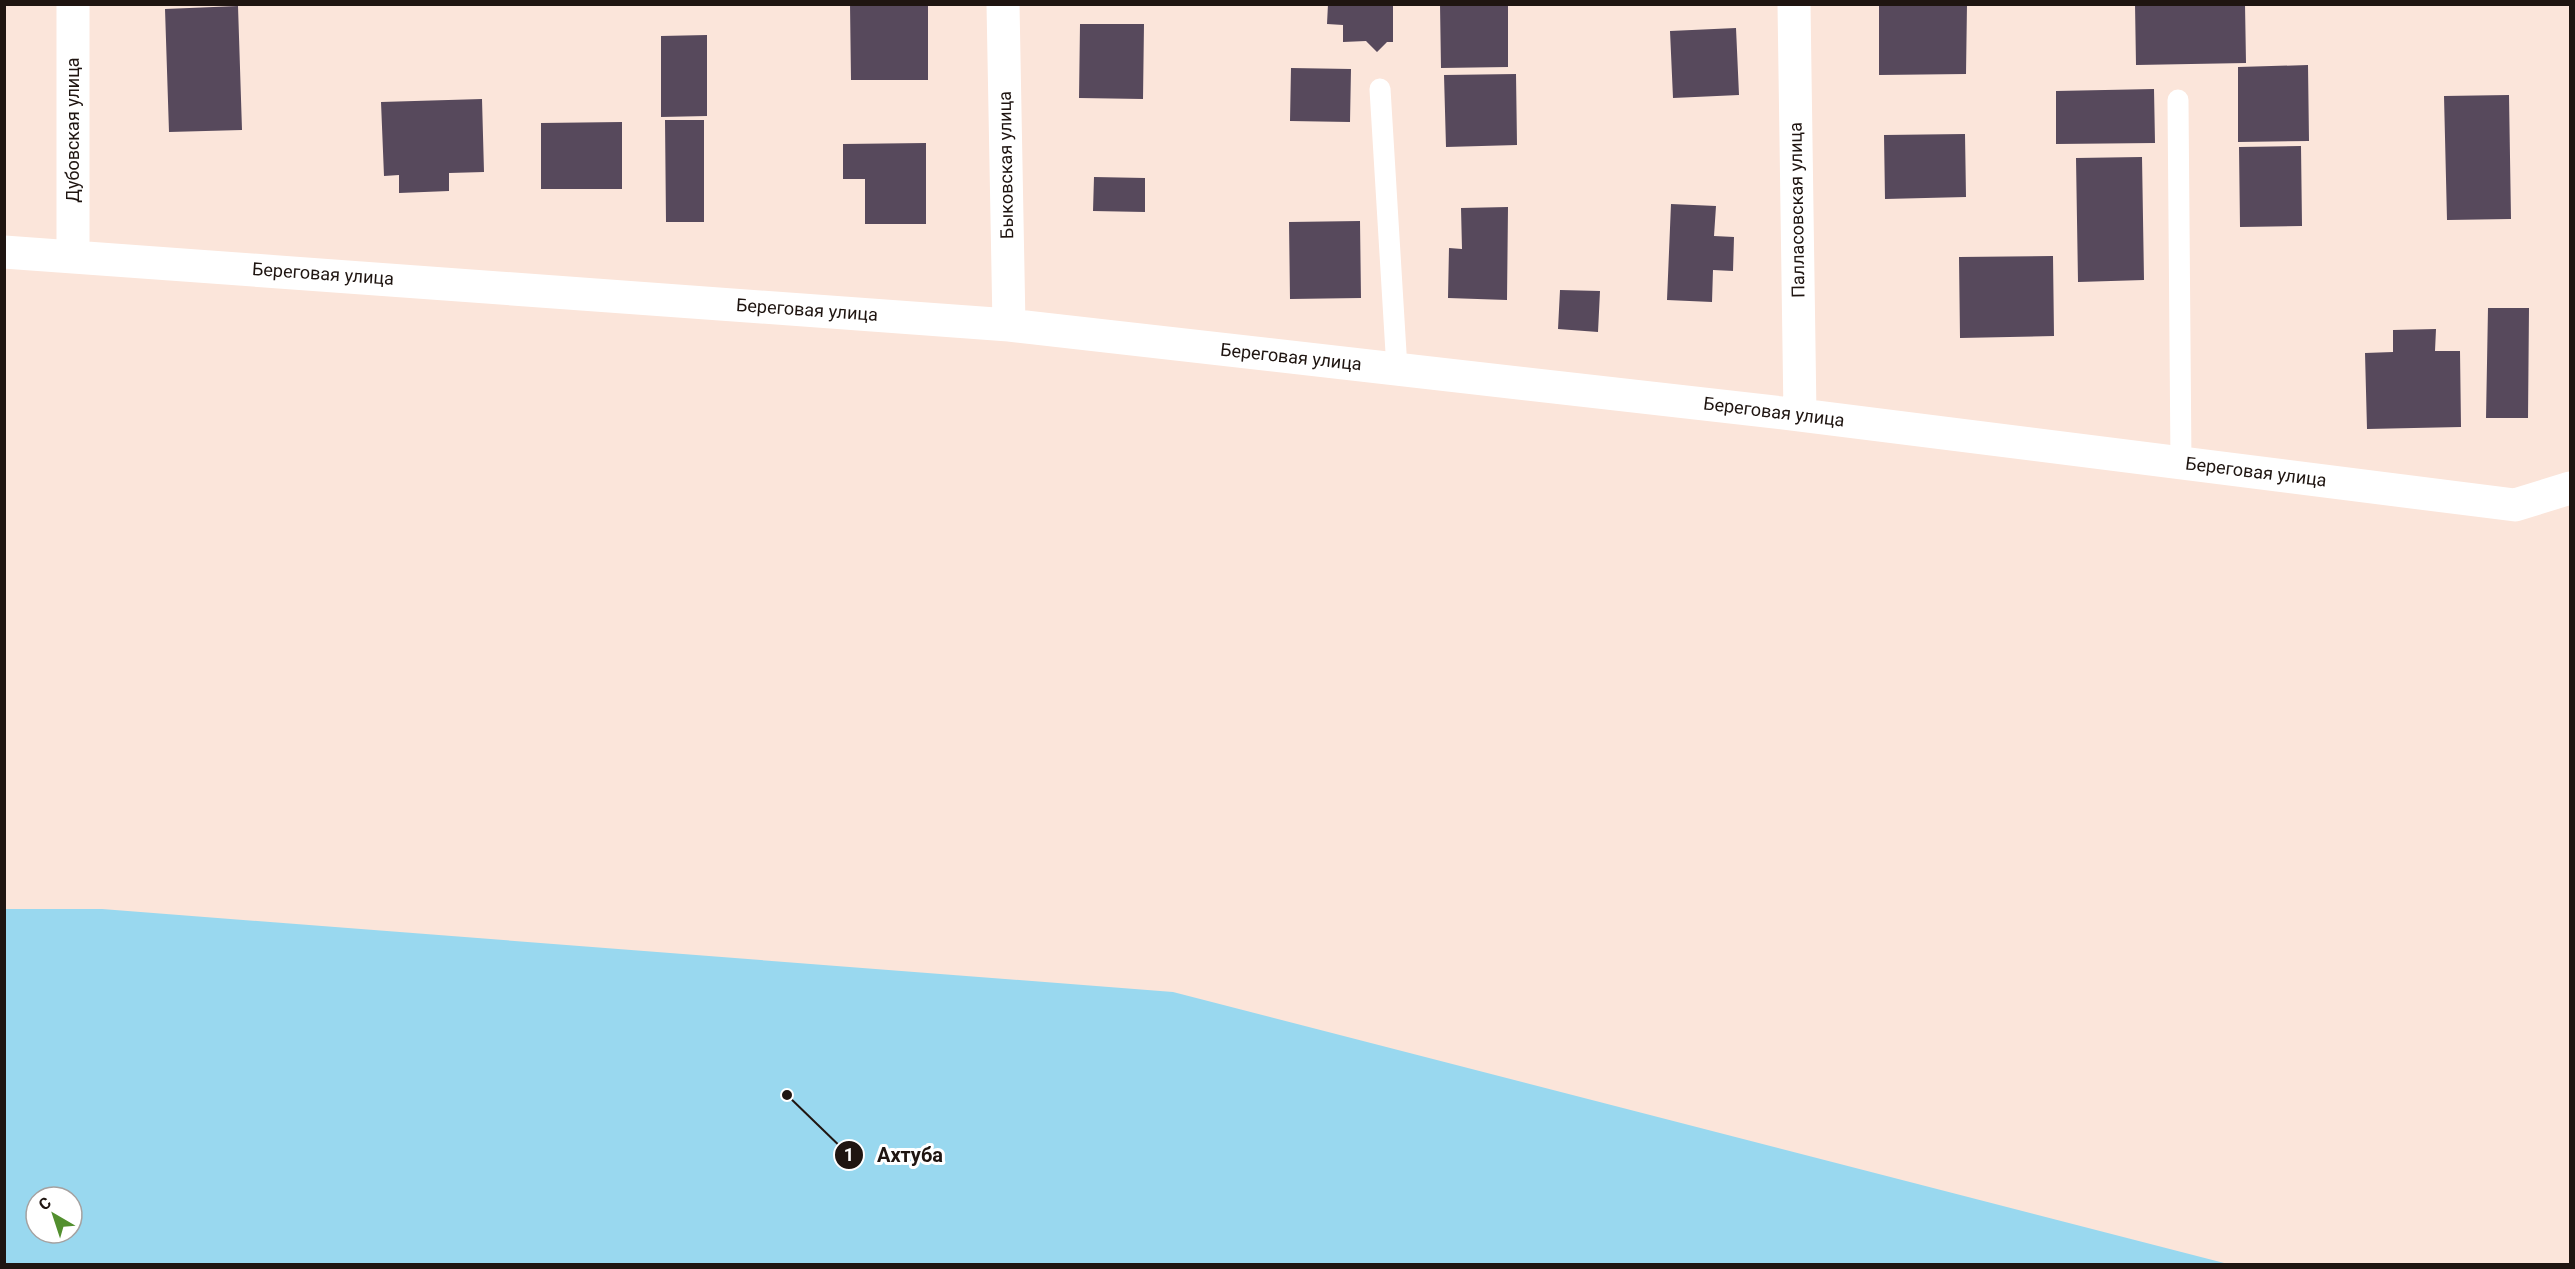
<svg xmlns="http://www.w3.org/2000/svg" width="2575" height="1269" font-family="Roboto,sans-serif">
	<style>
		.water { fill: #99d8ef; fill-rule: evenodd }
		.building { fill: #57495c }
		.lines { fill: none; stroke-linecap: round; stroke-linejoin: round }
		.service { stroke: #fff; stroke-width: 21 }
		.minor { stroke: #fff; stroke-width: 33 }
		.labels { text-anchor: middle; stroke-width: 6; stroke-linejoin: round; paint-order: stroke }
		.street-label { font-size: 18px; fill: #1f1511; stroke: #fff }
		.leader { fill: none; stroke: #1f1511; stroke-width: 2 }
		.callout-dot { fill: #1f1511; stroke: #fff; stroke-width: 2 }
		.mark-label { font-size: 18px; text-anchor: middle; font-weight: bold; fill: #fff }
		.callout-label { font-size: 20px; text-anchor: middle; font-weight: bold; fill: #1f1511; stroke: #fff; stroke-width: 6; stroke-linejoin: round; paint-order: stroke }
	</style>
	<rect width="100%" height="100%" fill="#fbe5da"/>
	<path class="water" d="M 5,909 L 102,909 L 1173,992 L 2228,1264 L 5,1264 ZM 36,1197 L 72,1197 L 72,1233 L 36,1233 Z"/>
	<path class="building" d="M 850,4 L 928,4 L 928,80 L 851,80 Z
		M 1328,4 L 1393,4 L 1393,42 L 1387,42 L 1377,52 L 1366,41 L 1343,42 L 1343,25 L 1327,24 Z
		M 1440,4 L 1508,4 L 1508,67 L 1441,68 Z
		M 1879,4 L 1967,4 L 1966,74 L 1879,75 Z
		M 2135,4 L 2245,4 L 2246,63 L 2136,65 Z
		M 238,6 L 242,130 L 169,132 L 165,9 Z
		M 1080,24 L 1144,24 L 1143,99 L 1079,98 Z
		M 1736,28 L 1739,95 L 1673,98 L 1670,31 Z
		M 707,35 L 707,116 L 661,117 L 661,36 Z
		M 2308,65 L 2309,141 L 2238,142 L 2238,67 Z
		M 1291,68 L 1351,69 L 1350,122 L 1290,121 Z
		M 1516,74 L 1517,145 L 1446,147 L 1444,75 Z
		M 2154,89 L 2155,143 L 2056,144 L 2056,91 Z
		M 2509,95 L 2511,219 L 2447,220 L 2444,96 Z
		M 482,99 L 484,172 L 449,173 L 449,191 L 399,193 L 399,175 L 384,176 L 381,102 Z
		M 665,120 L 704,120 L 704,222 L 666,222 Z
		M 622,122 L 622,189 L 541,189 L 541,123 Z
		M 1965,134 L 1966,197 L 1885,199 L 1884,135 Z
		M 926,143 L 926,224 L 865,224 L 865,179 L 843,179 L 843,144 Z
		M 2301,146 L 2302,226 L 2240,227 L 2239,147 Z
		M 2142,157 L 2144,280 L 2078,282 L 2076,158 Z
		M 1094,177 L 1145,178 L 1145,212 L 1093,211 Z
		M 1671,204 L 1716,206 L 1714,236 L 1734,237 L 1733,271 L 1713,270 L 1712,302 L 1667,300 Z
		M 1508,207 L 1507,300 L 1448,298 L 1449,248 L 1462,249 L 1461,208 Z
		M 1360,221 L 1361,298 L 1290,299 L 1289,222 Z
		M 2053,256 L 2054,336 L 1960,338 L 1959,257 Z
		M 1560,290 L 1600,291 L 1598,332 L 1558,329 Z
		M 2488,308 L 2529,308 L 2528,418 L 2486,418 Z
		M 2436,329 L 2435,351 L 2460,351 L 2461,427 L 2367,429 L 2365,353 L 2393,352 L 2393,330 Z"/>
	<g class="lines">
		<path class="service" d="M 1380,89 L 1397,369
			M 2178,100 L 2181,463"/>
		<path class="minor" d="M 73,4 L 73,256
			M 1003,4 L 1009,325
			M 1794,4 L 1800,415
			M 4,252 L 1009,325 L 1800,415 L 2515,505 L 2570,488"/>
	</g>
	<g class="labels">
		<g class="street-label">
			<text transform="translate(73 130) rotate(-90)" y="6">Дубовская улица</text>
			<text transform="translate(1006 165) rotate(-91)" y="6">Быковская улица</text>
			<text transform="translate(1797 210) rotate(-91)" y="6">Палласовская улица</text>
			<text transform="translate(323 274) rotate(4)" y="6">Береговая улица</text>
			<text transform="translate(807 310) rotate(4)" y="6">Береговая улица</text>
			<text transform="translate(1291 357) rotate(6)" y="6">Береговая улица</text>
			<text transform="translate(1774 412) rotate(7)" y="6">Береговая улица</text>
			<text transform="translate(2256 472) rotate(7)" y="6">Береговая улица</text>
		</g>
	</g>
	<path class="leader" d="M787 1095L849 1155"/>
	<g class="callout-dot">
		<circle cx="787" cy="1095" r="6"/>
		<circle cx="849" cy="1155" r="15"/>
	</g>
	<g class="mark-label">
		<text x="849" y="1161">1</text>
	</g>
	<g class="callout-label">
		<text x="910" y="1162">Ахтуба</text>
	</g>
	<rect width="2575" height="1269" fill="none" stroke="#1f1511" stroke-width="12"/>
	<g transform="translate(54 1215) rotate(321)"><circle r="28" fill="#ffffff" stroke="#a5a1a0" stroke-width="1.5"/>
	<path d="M0-4.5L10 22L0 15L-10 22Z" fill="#528f2e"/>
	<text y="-9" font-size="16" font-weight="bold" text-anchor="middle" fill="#1f1511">С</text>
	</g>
</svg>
